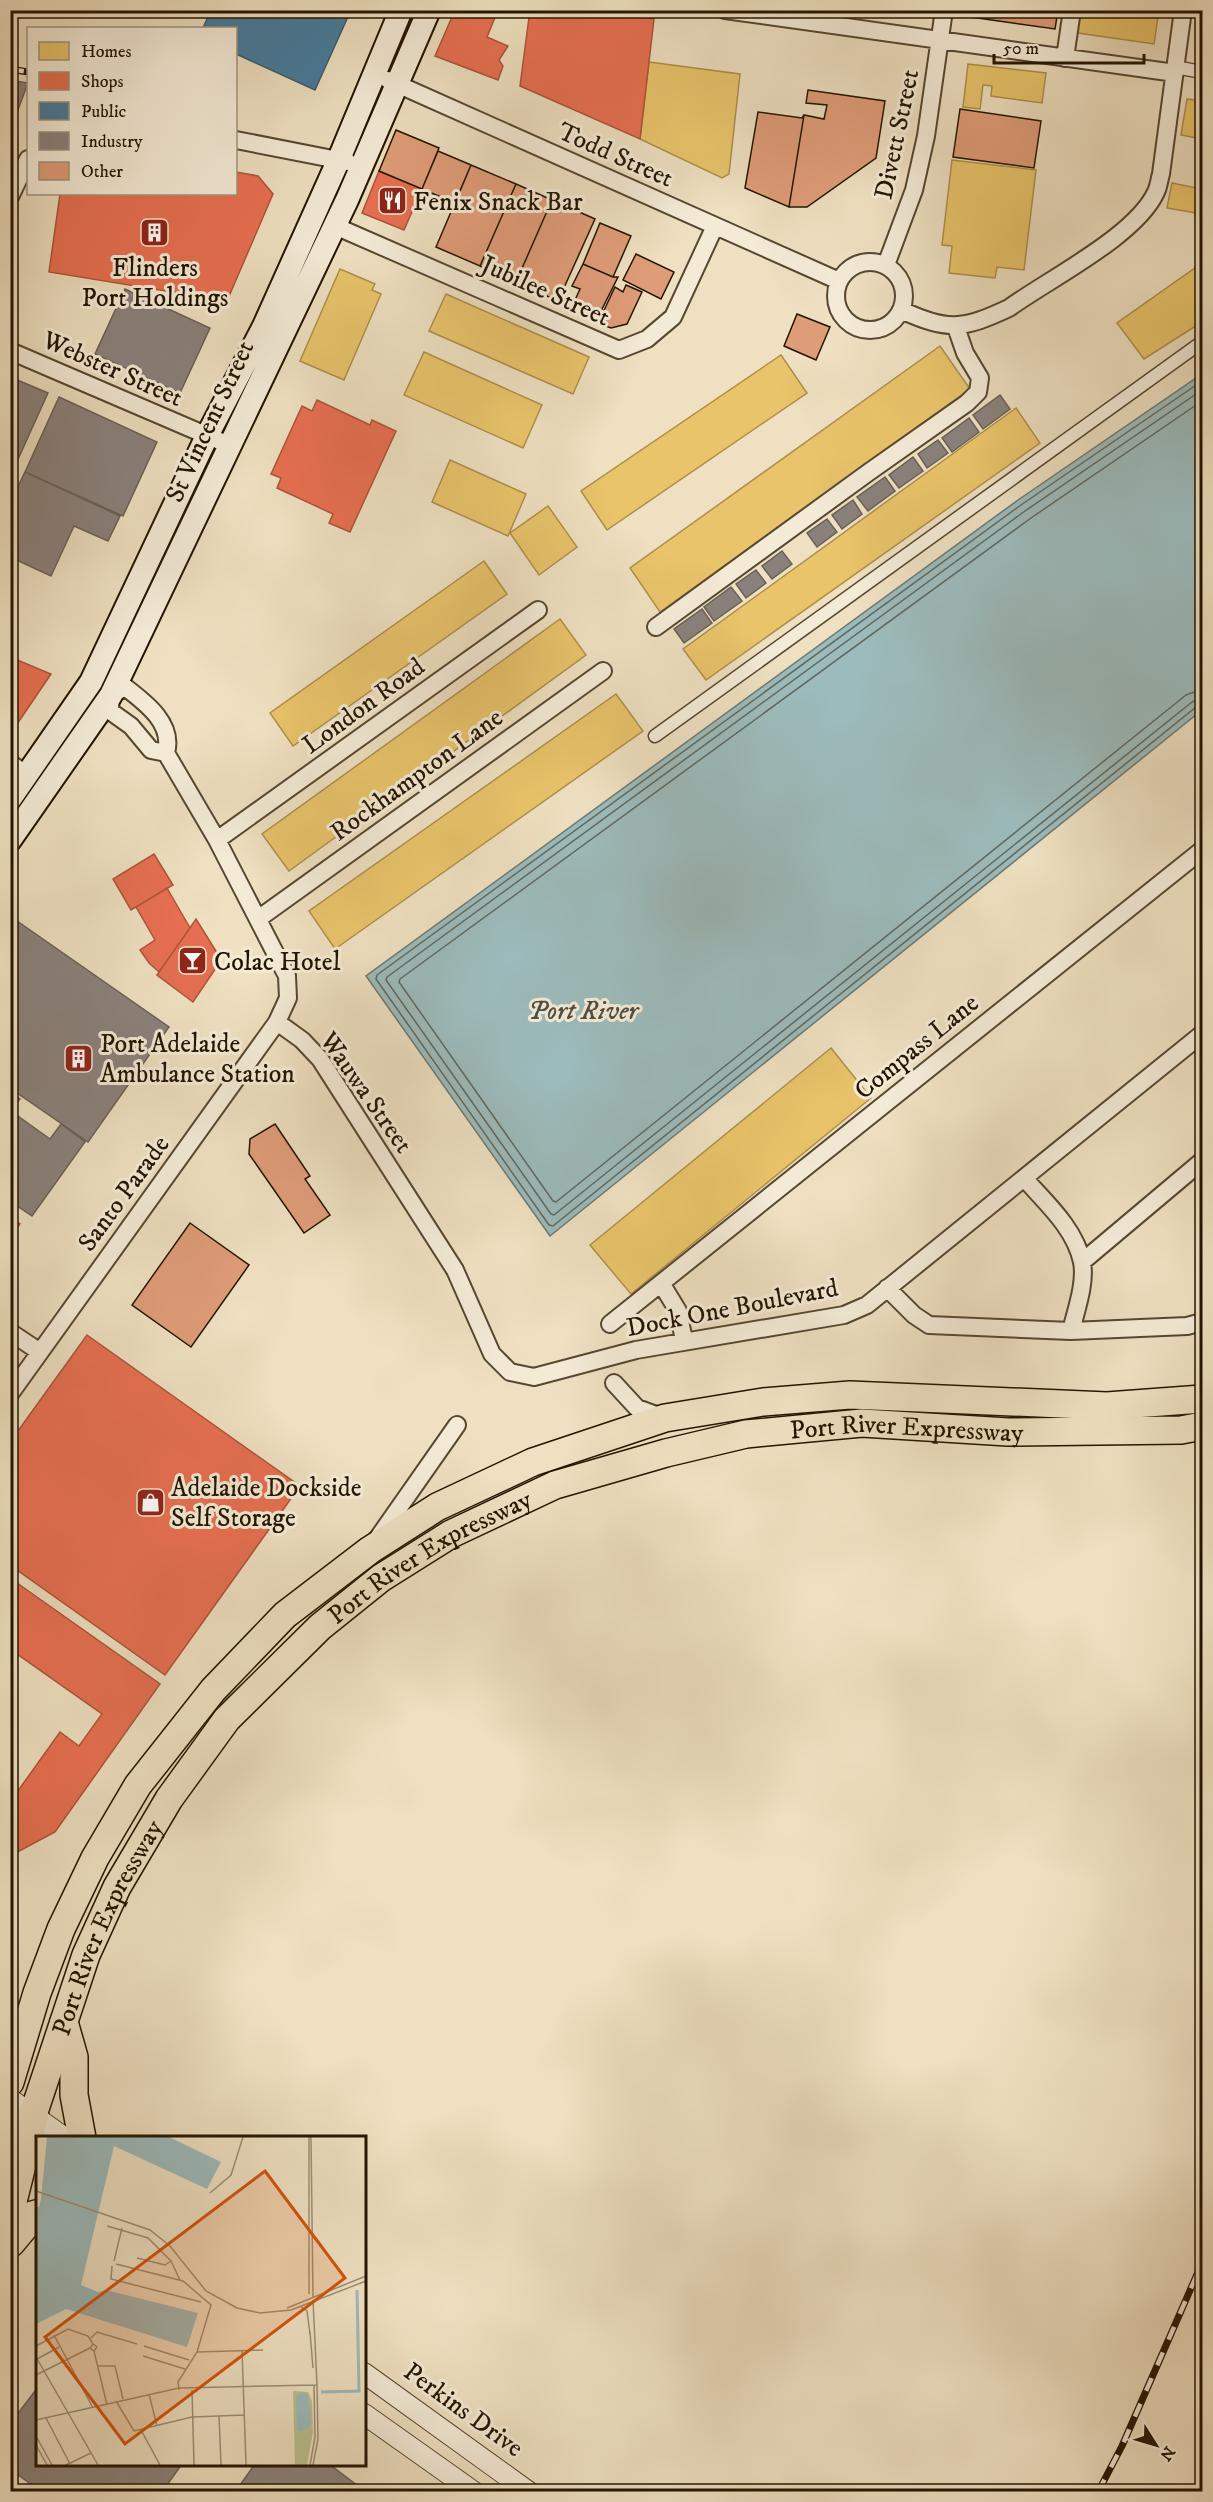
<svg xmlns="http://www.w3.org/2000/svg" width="1213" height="2502" font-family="'IM FELL DW Pica',serif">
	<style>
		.water { fill: #9cbbbc; stroke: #6c7871; stroke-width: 1.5 }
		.homes { fill: #e9c46a; stroke: #ae8f4a; stroke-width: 1.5 }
		.shops { fill: #e76f51; stroke: #ac5439; stroke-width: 1.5 }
		.public { fill: #457b9d; stroke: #3b5c6e; stroke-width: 1.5 }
		.industry { fill: #8a817c; stroke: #6b6057; stroke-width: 1.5 }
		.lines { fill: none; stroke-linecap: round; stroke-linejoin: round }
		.shore { stroke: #60685e; stroke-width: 1.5 }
		.building { fill: #df9c78; stroke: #231401; stroke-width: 1.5 }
		.pedestrian-casing { stroke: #564731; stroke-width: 15 }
		.minor-casing { stroke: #564731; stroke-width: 20 }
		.tertiary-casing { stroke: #564731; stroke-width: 22 }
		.secondary-casing { stroke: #231401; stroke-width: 26 }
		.trunk-casing { stroke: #231401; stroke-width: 30 }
		.motorway-casing { stroke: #231401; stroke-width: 33 }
		.pedestrian { stroke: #f4ebd7; stroke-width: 12 }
		.minor { stroke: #f4ebd7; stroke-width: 16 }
		.tertiary { stroke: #f4ebd7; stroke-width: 20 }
		.secondary { stroke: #f4ebd7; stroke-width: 22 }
		.trunk { stroke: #eee0c1; stroke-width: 27 }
		.motorway { stroke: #eee0c1; stroke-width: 30 }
		.rail-casing { stroke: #231401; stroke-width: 7 }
		.rail { stroke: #f4ebd7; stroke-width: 4.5; stroke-dasharray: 14; stroke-linecap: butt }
		.labels { text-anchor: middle; stroke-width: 6; stroke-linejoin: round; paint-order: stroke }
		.street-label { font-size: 26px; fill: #231401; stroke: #f4ebd7 }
		.poi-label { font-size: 26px; fill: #231401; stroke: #f4ebd7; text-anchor: start }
		.water-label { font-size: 27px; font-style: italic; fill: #4d4e42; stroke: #f4ebd7 }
		.inset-river { fill: none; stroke: #9cbbbc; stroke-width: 3 }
		.inset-road { fill: none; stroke: #9d8e74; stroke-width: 1.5 }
		.view { fill: #d4520b; fill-opacity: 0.15; stroke: #d4520b; stroke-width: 3 }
		.inset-edge { fill: none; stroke: #231401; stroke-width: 3 }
	</style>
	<rect width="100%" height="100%" fill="#eee0c1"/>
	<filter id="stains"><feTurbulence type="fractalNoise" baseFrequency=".00333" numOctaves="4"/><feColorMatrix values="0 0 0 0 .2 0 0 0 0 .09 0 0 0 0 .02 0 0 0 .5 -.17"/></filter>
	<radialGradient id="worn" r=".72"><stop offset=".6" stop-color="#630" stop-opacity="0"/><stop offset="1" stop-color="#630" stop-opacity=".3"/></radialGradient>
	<path class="water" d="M 1202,374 L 1202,710 L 550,1236 L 366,976 L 1018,500 Z"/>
	<path class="homes" d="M 1075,10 L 1159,10 L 1154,44 L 1071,32 Z
		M 1198,34 L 1202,34 L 1202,55 L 1195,54 Z
		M 649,62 L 740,74 L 729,174 L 722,178 L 640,139 Z
		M 968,64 L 1046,73 L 1042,103 L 991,96 L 992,86 L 983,85 L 980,109 L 963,107 Z
		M 1187,99 L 1202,101 L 1202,139 L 1181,135 Z
		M 952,160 L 1036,170 L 1024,270 L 997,267 L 995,278 L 949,273 L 952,246 L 942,245 Z
		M 1172,183 L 1202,189 L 1202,214 L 1167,208 Z
		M 1202,263 L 1202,322 L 1144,359 L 1117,323 Z
		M 340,269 L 375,284 L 372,290 L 381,294 L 344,380 L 300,361 Z
		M 446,294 L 589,357 L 573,394 L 429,331 Z
		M 940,346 L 970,389 L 660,612 L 630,568 Z
		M 424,352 L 542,405 L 523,448 L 404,395 Z
		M 781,355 L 807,393 L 607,530 L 581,491 Z
		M 1016,408 L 1040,443 L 706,680 L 683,649 Z
		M 450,460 L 526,494 L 508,536 L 432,502 Z
		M 548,506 L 577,547 L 539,575 L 510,533 Z
		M 484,561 L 507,594 L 293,746 L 270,713 Z
		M 560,619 L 586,655 L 289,871 L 262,834 Z
		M 616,694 L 643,731 L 335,949 L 309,911 Z
		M 831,1048 L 871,1098 L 631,1294 L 590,1245 Z"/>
	<path class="shops" d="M 455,10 L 498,10 L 487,37 L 508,46 L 499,60 L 503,66 L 498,80 L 435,56 Z
		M 530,10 L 597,10 L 654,19 L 640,139 L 520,86 Z
		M 379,171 L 422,189 L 404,230 L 362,213 Z
		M 236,172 L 258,176 L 273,194 L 227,301 L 49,272 L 60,194 L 236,194 Z
		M 317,400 L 370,425 L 372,420 L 396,431 L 350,532 L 329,523 L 333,514 L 277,488 L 281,478 L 271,474 L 302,406 L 312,411 Z
		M 10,657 L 51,674 L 13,730 L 10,729 Z
		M 154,854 L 173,885 L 131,910 L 113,879 Z
		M 167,888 L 190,928 L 159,972 L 149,963 L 140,950 L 155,940 L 136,907 Z
		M 196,919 L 219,956 L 218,965 L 193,1002 L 157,975 Z
		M 10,1217 L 20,1224 L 10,1238 Z
		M 87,1335 L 300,1486 L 165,1675 L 10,1565 L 10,1442 Z
		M 10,1578 L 160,1684 L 55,1832 L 10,1856 L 10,1802 L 60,1732 L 79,1746 L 102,1714 L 10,1649 Z"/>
	<path class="public" d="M 211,10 L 351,10 L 315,90 L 236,54 L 236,28 L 203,28 Z"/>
	<path class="industry" d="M 10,80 L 28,83 L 10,131 Z
		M 125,289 L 210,328 L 180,393 L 95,354 Z
		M 10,377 L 48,393 L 10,477 Z
		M 1000,395 L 1010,409 L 983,429 L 973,415 Z
		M 59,397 L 157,442 L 123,516 L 25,472 Z
		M 969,418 L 979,432 L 952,452 L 942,438 Z
		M 938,440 L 948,453 L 927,468 L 918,454 Z
		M 913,457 L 923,471 L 899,488 L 889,475 Z
		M 25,472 L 120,516 L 108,541 L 74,526 L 51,576 L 10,557 L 10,503 Z
		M 885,477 L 895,491 L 868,511 L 857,497 Z
		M 853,500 L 862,514 L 842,529 L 832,515 Z
		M 827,519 L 837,532 L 817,547 L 807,533 Z
		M 782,551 L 792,564 L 772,579 L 762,566 Z
		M 756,570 L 766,583 L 746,598 L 736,584 Z
		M 731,587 L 742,601 L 714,621 L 704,607 Z
		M 702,609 L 712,623 L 684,643 L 674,629 Z
		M 10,916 L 169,1027 L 88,1142 L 10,1088 Z
		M 10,1092 L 20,1099 L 11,1111 L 50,1139 L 61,1124 L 85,1142 L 32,1216 L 10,1201 Z
		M 38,2387 L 38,2464 L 182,2464 L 162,2492 L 42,2492 L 10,2469 L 10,2424 Z
		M 255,2464 L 329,2464 L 366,2492 L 235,2492 Z"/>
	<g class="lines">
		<path class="shore" d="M 1202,381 L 1021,505 L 377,975 L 376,979 L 549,1225 L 553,1226 L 1196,707 L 1202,706
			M 1202,390 L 1025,511 L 387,977 L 386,980 L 551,1214 L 554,1215 L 1192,702 L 1202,698
			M 1202,401 L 1031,518 L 400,979 L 399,982 L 553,1201 L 556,1202 L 1186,695 L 1202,689"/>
	</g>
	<path class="building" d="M 972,10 L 1058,10 L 1055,29 L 971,17 Z
		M 808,90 L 885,101 L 876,158 L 807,207 L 789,207 L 804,115 L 824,119 L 827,105 L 806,103 Z
		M 960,109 L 1041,121 L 1034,168 L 953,157 Z
		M 758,112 L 802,118 L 804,115 L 789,207 L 745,188 Z
		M 396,130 L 439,148 L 422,189 L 379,171 Z
		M 438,151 L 471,165 L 455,203 L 422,189 Z
		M 471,165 L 516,184 L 480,266 L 436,247 Z
		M 516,184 L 552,200 L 516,282 L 480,266 Z
		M 552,200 L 595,219 L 558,301 L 516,282 Z
		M 600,223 L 631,236 L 613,277 L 583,264 Z
		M 636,254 L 674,272 L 661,299 L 623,280 Z
		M 583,264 L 613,277 L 618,277 L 598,317 L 571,309 L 580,289 L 572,286 Z
		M 626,285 L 642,292 L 627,324 L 611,328 L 598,323 L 615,287 L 623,292 Z
		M 797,314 L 830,327 L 816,360 L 784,346 Z
		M 275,1124 L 310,1176 L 305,1179 L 330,1215 L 304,1233 L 249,1154 L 250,1139 Z
		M 190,1223 L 249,1265 L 191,1347 L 132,1305 Z"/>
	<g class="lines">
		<defs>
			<path id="pedestrian" d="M 1175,67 L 1202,72
				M 655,736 L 1202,342"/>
			<path id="minor" d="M 725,10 L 1175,73
				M 1065,58 L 1072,10
				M 388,80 L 839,281
				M 236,140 L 348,162
				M 10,197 L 28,159
				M 335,226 L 619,350 L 647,339 L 673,317 L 715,226
				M836 296a34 34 0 1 1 68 0a34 34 0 1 1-68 0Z
				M 886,265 L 914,190 L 926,136 L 944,10
				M 901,310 C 948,331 962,330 1009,308 C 1049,279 1136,236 1156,192 C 1159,186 1159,180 1161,174 L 1183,10
				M 10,351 L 229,445
				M 656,627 L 869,472 L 967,403 L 978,392 L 980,378 L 965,353 L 956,327
				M 111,695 L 110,711 L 131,726 L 151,750 L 166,753
				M 10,763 L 27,775
				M 217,840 L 538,610
				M 258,919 L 603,671
				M 277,1022 L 302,1040 L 320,1059 L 455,1270 L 492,1354 L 510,1372 L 534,1377 L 636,1350 L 844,1315 L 867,1305 L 1202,1034
				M 1024,1178 C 1045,1202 1075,1228 1082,1262 C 1086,1283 1076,1310 1071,1331
				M 1082,1262 L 1202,1161
				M 661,1283 L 678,1311 L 684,1340
				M 887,1288 L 914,1315 L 929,1325 L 1071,1331 L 1187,1326 L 1202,1322
				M 610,1324 L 1202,850
				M 10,1332 L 40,1352
				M 614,1383 L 637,1408 L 664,1418
				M 10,1394 L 277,1022 L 288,998 L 287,976 L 217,840 L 166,753 C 174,724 146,703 125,687 L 111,695
				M 375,1542 L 457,1425"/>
			<path id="tertiary" d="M 10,2099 L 65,2138
				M 364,2373 L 529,2492
				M 364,2414 L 474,2492"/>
			<path id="secondary" d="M 10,799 L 91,682 L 207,436 L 264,326 L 339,159 L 401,10
				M 10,840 L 111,695 L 347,200 L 429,10"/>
			<g id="trunk">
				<path d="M 64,2022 L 74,2057 L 74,2095 L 82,2138"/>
				<path d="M 10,2082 L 37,1993 L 61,1929 L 95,1858 L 138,1785 L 213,1690 L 285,1615 L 370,1550 L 437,1507 L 533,1462 L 665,1418 L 763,1402 L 850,1395 L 1107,1406 L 1202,1399"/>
				<path id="s1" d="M 33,2115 L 86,1955 L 117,1887 L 169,1799 L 227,1719 L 320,1627 L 381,1578 L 451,1534 L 555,1485 L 666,1453 L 746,1434 L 862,1423 L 1008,1432 L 1181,1430 L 1202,1426"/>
			</g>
			<path id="motorway" d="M 10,2207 L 33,2115
				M 10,2242 L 31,2217 L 38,2215"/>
		</defs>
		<use href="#pedestrian" class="pedestrian-casing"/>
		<use href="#minor" class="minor-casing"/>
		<use href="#tertiary" class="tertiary-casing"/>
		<use href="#secondary" class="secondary-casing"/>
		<use href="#trunk" class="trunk-casing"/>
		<use href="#motorway" class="motorway-casing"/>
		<use href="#pedestrian" class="pedestrian"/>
		<use href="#minor" class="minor"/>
		<use href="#tertiary" class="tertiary"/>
		<use href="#secondary" class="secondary"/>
		<use href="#trunk" class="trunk"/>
		<use href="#motorway" class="motorway"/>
		<defs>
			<path id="rail" d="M 10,69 L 28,72
				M 1098,2492 L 1122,2446 L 1202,2263"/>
		</defs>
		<use href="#rail" class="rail-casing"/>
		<use href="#rail" class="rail"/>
	</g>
	<defs>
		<symbol id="restaurant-square" viewBox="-11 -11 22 22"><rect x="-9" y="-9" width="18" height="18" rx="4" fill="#8f2418" stroke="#f4ebd7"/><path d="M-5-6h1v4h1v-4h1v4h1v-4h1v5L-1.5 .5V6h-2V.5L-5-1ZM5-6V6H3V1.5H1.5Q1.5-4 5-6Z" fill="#fff"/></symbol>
		<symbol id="building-square" viewBox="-11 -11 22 22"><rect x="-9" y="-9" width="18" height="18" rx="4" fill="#8f2418" stroke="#f4ebd7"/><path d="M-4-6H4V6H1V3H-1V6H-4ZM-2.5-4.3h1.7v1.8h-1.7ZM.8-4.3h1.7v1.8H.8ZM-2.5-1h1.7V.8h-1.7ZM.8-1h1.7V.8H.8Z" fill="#fff"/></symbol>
		<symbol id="bar-square" viewBox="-11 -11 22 22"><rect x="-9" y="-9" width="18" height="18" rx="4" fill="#8f2418" stroke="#f4ebd7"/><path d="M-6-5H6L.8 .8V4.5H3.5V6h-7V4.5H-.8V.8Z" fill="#fff"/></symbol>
		<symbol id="shop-square" viewBox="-11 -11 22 22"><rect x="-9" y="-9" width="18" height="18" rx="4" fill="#8f2418" stroke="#f4ebd7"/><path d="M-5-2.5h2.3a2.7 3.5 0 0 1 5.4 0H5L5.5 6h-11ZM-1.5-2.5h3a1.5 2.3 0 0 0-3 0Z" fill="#fff"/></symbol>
	</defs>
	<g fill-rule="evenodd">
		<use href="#restaurant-square" x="376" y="184" width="33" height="33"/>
		<use href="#building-square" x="138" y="216" width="33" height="33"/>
		<use href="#bar-square" x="176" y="944" width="33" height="33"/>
		<use href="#building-square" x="62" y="1042" width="33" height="33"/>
		<use href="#shop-square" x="134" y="1486" width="33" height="33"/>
	</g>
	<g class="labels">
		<g class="street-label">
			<text transform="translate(896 134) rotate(-78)" y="9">Divett Street</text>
			<text transform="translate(616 154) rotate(24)" y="9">Todd Street</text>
			<text transform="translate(546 290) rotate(24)" y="9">Jubilee Street</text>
			<text transform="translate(113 368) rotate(24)" y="9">Webster Street</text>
			<text transform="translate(209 421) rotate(-65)" y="9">St Vincent Street</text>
			<text transform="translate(363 705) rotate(-36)" y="9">London Road</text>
			<text transform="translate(416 774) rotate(-36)" y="9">Rockhampton Lane</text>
			<text transform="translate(916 1046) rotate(-39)" y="9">Compass Lane</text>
			<text transform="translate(367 1092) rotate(55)" y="9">Wauwa Street</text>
			<text transform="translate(123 1193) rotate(-54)" y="9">Santo Parade</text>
			<text transform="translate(732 1307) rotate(-11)" y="9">Dock One Boulevard</text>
			<text dy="9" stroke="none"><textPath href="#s1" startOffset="1210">Port River Expressway</textPath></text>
			<text dy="9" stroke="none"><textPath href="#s1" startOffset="706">Port River Expressway</textPath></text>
			<text dy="9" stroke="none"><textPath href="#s1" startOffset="202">Port River Expressway</textPath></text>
			<text transform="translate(464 2409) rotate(36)" y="9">Perkins Drive</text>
		</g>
		<g class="poi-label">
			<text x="413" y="210">Fenix Snack Bar</text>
			<text x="155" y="276" text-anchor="middle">Flinders<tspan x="155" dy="30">Port Holdings</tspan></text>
			<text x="214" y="970">Colac Hotel</text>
			<text x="100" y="1052">Port Adelaide<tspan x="100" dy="30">Ambulance Station</tspan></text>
			<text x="171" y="1496">Adelaide Dockside<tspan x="171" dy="30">Self Storage</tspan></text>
		</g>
		<g class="water-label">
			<text x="583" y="1019">Port River</text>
		</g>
	</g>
	<g transform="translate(36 2136)">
		<rect width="330" height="330" fill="#eee0c1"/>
		<path d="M 257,255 L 272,256 L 276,265 L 277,296 L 271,329 L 259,329 Z" fill="#bbc191"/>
		<path d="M 11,1 L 133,1 L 185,26 L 171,53 L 78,10 L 45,149 L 62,156 L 70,154 L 162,177 L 151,211 L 30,173 L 0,188 L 0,71 L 3,71 L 5,63 ZM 265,256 L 272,259 L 275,282 L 274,291 L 265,296 L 261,294 L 260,262 Z" fill="#9cbbbc"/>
		<path class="inset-river" d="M 285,256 L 323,255 L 321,154"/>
		<path class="inset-road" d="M 273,1 L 273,158M 275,1 L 277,161M 0,55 L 114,94 L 134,110 L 170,155 L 201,172 L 224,177 L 255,174 L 330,145M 174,57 L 195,39 L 207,1M 71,90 L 112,102 L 135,125 L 144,144M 101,122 L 129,129 L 135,125M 78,125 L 86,92M 80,128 L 147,145 L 175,169 L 161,216 L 142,246 L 143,254M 76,130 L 75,143 L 165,166M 277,164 L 281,249M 265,171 L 271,175 L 274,198M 251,172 L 330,140M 274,196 L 277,232M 18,199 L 57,272M 55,202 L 61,196 L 101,208M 0,210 L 32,193 L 52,200 L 57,208M 108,210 L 153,224M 206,214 L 210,329M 58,215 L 61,211 L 57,208 L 54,212 L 58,215 L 71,269M 161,216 L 227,214M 107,220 L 149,233M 0,221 L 62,329M 1,223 L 23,211M 62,230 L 79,230 L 87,263M 0,239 L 54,212M 156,254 L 158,329M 113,258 L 121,290M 80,265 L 98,295 L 156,281 L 208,279M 183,280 L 185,329M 10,282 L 34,328M 0,284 L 143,252 L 281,249M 105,294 L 124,329M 0,300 L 16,329M 0,309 L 11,329M 30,329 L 55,317M 274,329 L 279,301 L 278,250M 277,329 L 282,303 L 281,249"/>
		<path class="view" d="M 229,35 L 309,142 L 89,308 L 9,201 Z"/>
		<rect width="330" height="330" class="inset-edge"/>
	</g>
	<rect width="1213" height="2502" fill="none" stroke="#eee0c1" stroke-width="36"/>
	<rect x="12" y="12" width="1189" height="2478" fill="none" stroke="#231401" stroke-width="3"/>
	<rect x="18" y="18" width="1177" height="2466" fill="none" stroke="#231401" stroke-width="1.5"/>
	<rect x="27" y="27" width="210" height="168" fill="#f4ebd7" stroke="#a09581" stroke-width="1.5"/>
	<rect x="39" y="42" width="30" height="18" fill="#e9c46a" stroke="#a09581" stroke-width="1.5"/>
	<text x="81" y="57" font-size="18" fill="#231401">Homes</text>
	<rect x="39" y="72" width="30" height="18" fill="#e76f51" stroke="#a09581" stroke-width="1.5"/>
	<text x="81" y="87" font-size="18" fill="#231401">Shops</text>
	<rect x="39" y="102" width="30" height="18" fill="#457b9d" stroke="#a09581" stroke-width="1.5"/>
	<text x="81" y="117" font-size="18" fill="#231401">Public</text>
	<rect x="39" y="132" width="30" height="18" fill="#8a817c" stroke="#a09581" stroke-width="1.5"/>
	<text x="81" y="147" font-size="18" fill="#231401">Industry</text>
	<rect x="39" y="162" width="30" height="18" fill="#df9c78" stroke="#a09581" stroke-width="1.5"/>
	<text x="81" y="177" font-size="18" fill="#231401">Other</text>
	<g transform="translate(1156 2445) rotate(127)" stroke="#f4ebd7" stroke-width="4.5" paint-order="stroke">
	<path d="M0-4.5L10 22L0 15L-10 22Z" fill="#231401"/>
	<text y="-9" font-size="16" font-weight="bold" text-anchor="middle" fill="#231401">N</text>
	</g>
	<path d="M994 54v9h150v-9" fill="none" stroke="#231401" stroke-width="3"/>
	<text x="1003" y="54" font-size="18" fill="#231401" stroke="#f4ebd7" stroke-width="4.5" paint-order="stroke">50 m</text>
	<rect width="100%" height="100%" filter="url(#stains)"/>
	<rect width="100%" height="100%" fill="url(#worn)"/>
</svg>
